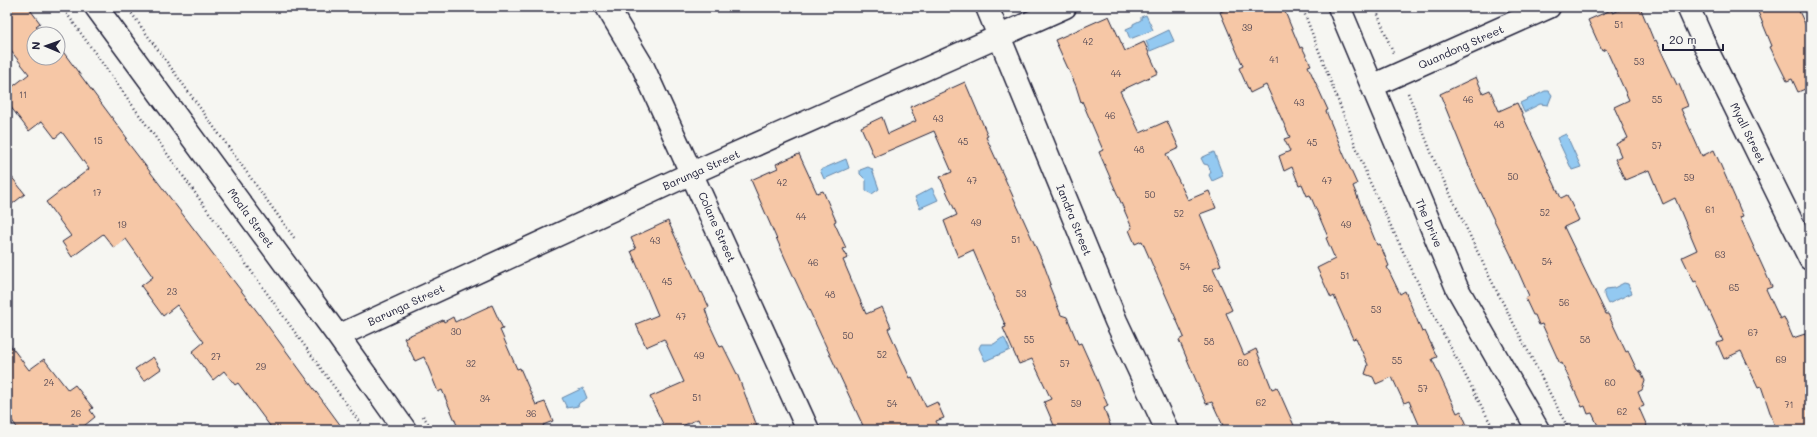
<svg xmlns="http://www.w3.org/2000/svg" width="1817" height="437" font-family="Mali,sans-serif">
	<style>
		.water { fill: #93c9f1; stroke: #6686a8 }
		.building { fill: #f6c7a6; stroke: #22223b }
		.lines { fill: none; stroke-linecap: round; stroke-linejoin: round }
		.minor-casing { stroke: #22223b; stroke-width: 25 }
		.path { stroke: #22223b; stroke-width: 2.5; stroke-dasharray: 1 3; stroke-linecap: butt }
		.minor { stroke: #f6f6f2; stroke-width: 22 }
		.labels { text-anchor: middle; stroke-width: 4; stroke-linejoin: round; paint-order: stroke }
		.number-label { font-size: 9px; fill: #574b56 }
		.street-label { font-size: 11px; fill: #22223b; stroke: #f6f6f2 }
	</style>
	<rect width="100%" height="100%" fill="#f6f6f2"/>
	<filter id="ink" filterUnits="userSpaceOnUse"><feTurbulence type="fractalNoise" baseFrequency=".025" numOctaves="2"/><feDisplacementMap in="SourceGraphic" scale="8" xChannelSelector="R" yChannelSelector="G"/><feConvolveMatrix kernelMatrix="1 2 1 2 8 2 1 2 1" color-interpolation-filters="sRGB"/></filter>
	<g filter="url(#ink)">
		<path class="water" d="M 1146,15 L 1153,30 L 1130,39 L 1126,29 L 1133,26 L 1133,24 L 1141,20 L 1141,17 Z
			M 1169,30 L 1174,41 L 1150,51 L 1146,41 Z
			M 1545,91 L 1549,91 L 1552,95 L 1548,105 L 1540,104 L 1524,112 L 1520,103 Z
			M 1566,134 L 1581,167 L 1572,170 L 1557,138 Z
			M 1214,152 L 1223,176 L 1212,181 L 1209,175 L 1211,172 L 1208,165 L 1204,164 L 1201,158 Z
			M 846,159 L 849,168 L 824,179 L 820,170 Z
			M 868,167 L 872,169 L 879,189 L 872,194 L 866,191 L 866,180 L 860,174 L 860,170 Z
			M 932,188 L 938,200 L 920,208 L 915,197 Z
			M 1624,283 L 1628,284 L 1632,293 L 1608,304 C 1605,298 1602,294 1606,289 L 1614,288 Z
			M 1002,338 L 1005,339 L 1010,350 L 985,361 L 979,348 L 981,344 L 994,344 Z
			M 583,388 L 587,398 L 579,403 L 578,406 L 567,408 L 562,398 Z"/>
		<path class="building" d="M 7,7 L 28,7 L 40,23 L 36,26 L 42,34 L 34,34 L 34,58 L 58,58 L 58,52 L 61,49 L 127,138 L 125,139 L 259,314 L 344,430 L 273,430 L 238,383 L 235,385 L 224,371 L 213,380 L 192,352 L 204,342 L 177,305 L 163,316 L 141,286 L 153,277 L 126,239 L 114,248 L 103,234 L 72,257 L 62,242 L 71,236 L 46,202 L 89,169 L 62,132 L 55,138 L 42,121 L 29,131 L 7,102 L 7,91 L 29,74 L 7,46 Z
			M 1231,7 L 1283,7 L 1300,48 L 1302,47 L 1311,65 L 1308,66 L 1328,110 L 1326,111 L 1344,155 L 1357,184 L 1353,186 L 1377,245 L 1380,244 L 1389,266 L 1387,267 L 1400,294 L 1405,291 L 1422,332 L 1425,331 L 1437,357 L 1432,359 L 1457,413 L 1461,411 L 1469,430 L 1418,430 L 1421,429 L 1409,401 L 1404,403 L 1392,377 L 1376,384 L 1373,377 L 1365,374 L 1368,365 L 1356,338 L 1353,339 L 1334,296 L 1331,298 L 1317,268 L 1335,259 L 1326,238 L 1328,237 L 1310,195 L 1307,196 L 1302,184 L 1299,185 L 1292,167 L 1284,171 L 1279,156 L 1290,151 L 1284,139 L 1290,137 L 1266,85 L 1250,93 L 1239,68 L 1243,66 L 1220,12 Z
			M 1626,7 L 1640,7 L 1654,41 L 1656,40 L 1677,85 L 1679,84 L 1688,106 L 1681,109 L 1702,156 L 1714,150 L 1743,216 L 1740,217 L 1772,287 L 1766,289 L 1780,319 L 1784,317 L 1793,338 L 1805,334 L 1810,344 L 1810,430 L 1776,430 L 1761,386 L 1758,387 L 1741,351 L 1724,359 L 1717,343 L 1723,341 L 1696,281 L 1694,282 L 1682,257 L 1697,250 L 1675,198 L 1663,204 L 1649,170 L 1625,180 L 1615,159 L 1621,156 L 1616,144 L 1628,138 L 1614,107 L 1629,100 L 1606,49 L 1602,51 L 1588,20 L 1611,10 L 1613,13 Z
			M 1756,7 L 1797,7 L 1810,34 L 1810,87 L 1798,92 L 1792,79 L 1787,81 L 1770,47 L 1772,46 Z
			M 1109,16 L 1125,51 L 1144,42 L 1158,73 L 1120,91 L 1140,133 L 1167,121 L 1179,148 L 1166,154 L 1188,200 L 1209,191 L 1216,208 L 1200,214 L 1221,265 L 1213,268 L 1232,310 L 1226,313 L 1244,355 L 1256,349 L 1272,389 L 1277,387 L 1296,430 L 1225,430 L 1212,402 L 1206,404 L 1179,340 L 1184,337 L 1142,241 L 1135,244 L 1129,230 L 1132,228 L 1099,152 L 1103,150 L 1082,101 L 1081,102 L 1076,86 L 1055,40 Z
			M 1476,77 L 1483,93 L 1490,90 L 1499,111 L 1517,103 L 1561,198 L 1567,195 L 1579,220 L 1564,227 L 1606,314 L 1608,314 L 1626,352 L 1628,351 L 1637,370 L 1641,372 L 1645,381 L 1642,390 L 1638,392 L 1644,406 L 1639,408 L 1647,426 L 1638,430 L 1600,430 L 1592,413 L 1588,414 L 1585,406 L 1582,407 L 1562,363 L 1560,364 L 1542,324 L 1539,325 L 1535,315 L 1533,315 L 1525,298 L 1529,296 L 1511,255 L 1476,183 L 1440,94 Z
			M 965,82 L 988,136 L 986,137 L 1044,265 L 1051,284 L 1049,285 L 1061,315 L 1067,317 L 1078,344 L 1081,343 L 1094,372 L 1108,406 L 1104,408 L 1112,430 L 1056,430 L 1044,402 L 1051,399 L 1032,359 L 1019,364 L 1003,328 L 1006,327 L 973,250 L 958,257 L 953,245 L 944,221 L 957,215 L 940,177 L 952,172 L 934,131 L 874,157 L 861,127 L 882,117 L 888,134 L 916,121 L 910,107 Z
			M 799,154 L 817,193 L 823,191 L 836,221 L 834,222 L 846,248 L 843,249 L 848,258 L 843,260 L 866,314 L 882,307 L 891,327 L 888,329 L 910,378 L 912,377 L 926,407 L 937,402 L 944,418 L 936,421 L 940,430 L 865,430 L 785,258 L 751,180 L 778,168 L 776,164 Z
			M 7,171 L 25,194 L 7,208 Z
			M 668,221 L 701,293 L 702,292 L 709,307 L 705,309 L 709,321 L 708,321 L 720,347 L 723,346 L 738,376 L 757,426 L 747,430 L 703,430 L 698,419 L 673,430 L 666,430 L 650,397 L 684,382 L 664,339 L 646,347 L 636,324 L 658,315 L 631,251 L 636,249 L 631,238 Z
			M 492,305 L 503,329 L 500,330 L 517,369 L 520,368 L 536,405 L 545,402 L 553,421 L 543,425 L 545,430 L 459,430 L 442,390 L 438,392 L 424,357 L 415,361 L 404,338 L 443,320 L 444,322 L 453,317 L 455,322 Z
			M 7,341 L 29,370 L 44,359 L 68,390 L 75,385 L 93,408 L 90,410 L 95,417 L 79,430 L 73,423 L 64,430 L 19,430 L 7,414 Z
			M 153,357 L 161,369 L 144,381 L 135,369 Z"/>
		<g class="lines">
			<defs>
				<path id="minor" d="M 96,7 L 338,336 L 405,430
					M 607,7 L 643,67 L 808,430
					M 987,7 L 1116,321 L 1167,430
					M 1339,7 L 1457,288 L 1538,430
					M 1688,7 L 1708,52 L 1810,259
					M 1372,86 L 1549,7
					M 338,336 L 692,173 L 1065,7"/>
			</defs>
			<use href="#minor" class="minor-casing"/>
			<path class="path" d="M 62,7 L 365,430
				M 127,7 L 295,239
				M 1302,7 L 1368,178 L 1431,310 L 1494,430
				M 1375,7 L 1393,53
				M 1408,93 L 1435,162 L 1490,278 L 1569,430
				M 423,416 L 433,430"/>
			<use href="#minor" class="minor"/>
		</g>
	</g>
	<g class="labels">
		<g class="number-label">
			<text x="1619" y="28">51</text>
			<text x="1247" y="31">39</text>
			<text x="1088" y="45">42</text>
			<text x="1274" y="63">41</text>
			<text x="1639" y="65">53</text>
			<text x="1116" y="77">44</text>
			<text x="23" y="98">11</text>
			<text x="1468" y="103">46</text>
			<text x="1657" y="103">55</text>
			<text x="1299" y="106">43</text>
			<text x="1110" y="119">46</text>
			<text x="938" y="122">43</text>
			<text x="1499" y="128">48</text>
			<text x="98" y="144">15</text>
			<text x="963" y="145">45</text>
			<text x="1312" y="146">45</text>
			<text x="1657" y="149">57</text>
			<text x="1139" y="153">48</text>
			<text x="1513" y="180">50</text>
			<text x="1689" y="181">59</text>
			<text x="972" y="184">47</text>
			<text x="1327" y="184">47</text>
			<text x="782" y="186">42</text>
			<text x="97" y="196">17</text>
			<text x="1150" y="198">50</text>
			<text x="1710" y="213">61</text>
			<text x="1545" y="216">52</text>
			<text x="1179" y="217">52</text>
			<text x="801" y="220">44</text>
			<text x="976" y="226">49</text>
			<text x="122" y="228">19</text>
			<text x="1346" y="228">49</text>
			<text x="1016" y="243">51</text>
			<text x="655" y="244">43</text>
			<text x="1720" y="258">63</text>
			<text x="1547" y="265">54</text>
			<text x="813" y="266">46</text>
			<text x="1185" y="270">54</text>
			<text x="1345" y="279">51</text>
			<text x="667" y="285">45</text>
			<text x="1734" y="291">65</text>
			<text x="1208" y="292">56</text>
			<text x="172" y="295">23</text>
			<text x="1021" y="297">53</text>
			<text x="830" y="298">48</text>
			<text x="1564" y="306">56</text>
			<text x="1376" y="313">53</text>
			<text x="681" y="320">47</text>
			<text x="456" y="335">30</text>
			<text x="1753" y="336">67</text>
			<text x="848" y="339">50</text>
			<text x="1029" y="343">55</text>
			<text x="1585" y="343">58</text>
			<text x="1209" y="345">58</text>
			<text x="882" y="358">52</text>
			<text x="699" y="359">49</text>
			<text x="216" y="360">27</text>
			<text x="1781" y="363">69</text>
			<text x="1397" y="364">55</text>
			<text x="1243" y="366">60</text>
			<text x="471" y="367">32</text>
			<text x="1065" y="367">57</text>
			<text x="261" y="370">29</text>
			<text x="49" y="386">24</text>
			<text x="1610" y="386">60</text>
			<text x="1423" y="392">57</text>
			<text x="697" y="401">51</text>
			<text x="485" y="402">34</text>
			<text x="1261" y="406">62</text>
			<text x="892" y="407">54</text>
			<text x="1076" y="407">59</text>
			<text x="1789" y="408">71</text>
			<text x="1622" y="415">62</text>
			<text x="76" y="417">26</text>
			<text x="531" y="417">36</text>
		</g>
		<g class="street-label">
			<text transform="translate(1461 47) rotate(-24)" y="4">Quandong Street</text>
			<text transform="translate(1748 133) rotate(64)" y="4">Myall Street</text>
			<text transform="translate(701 170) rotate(-24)" y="4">Barunga Street</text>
			<text transform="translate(251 218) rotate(54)" y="4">Moala Street</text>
			<text transform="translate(1074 220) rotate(68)" y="4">Iandra Street</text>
			<text transform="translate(1429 223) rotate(67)" y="4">The Drive</text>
			<text transform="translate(717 227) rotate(66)" y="4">Colane Street</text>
			<text transform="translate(406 305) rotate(-25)" y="4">Barunga Street</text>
		</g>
	</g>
	<rect width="1817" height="437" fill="none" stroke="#f6f6f2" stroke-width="24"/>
	<rect x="12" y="12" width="1793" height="413" fill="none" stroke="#22223b" stroke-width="1.5" filter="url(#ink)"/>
	<g transform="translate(46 46) rotate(272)"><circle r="19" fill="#f6f6f2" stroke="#a1a1a9"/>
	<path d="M0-3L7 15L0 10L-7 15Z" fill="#22223b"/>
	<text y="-6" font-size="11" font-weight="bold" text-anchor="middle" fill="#22223b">N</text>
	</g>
	<path d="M1663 44v6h60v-6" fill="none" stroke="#22223b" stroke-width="2"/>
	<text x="1669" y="44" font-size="12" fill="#22223b" stroke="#f6f6f2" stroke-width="3" paint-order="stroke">20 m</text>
</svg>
